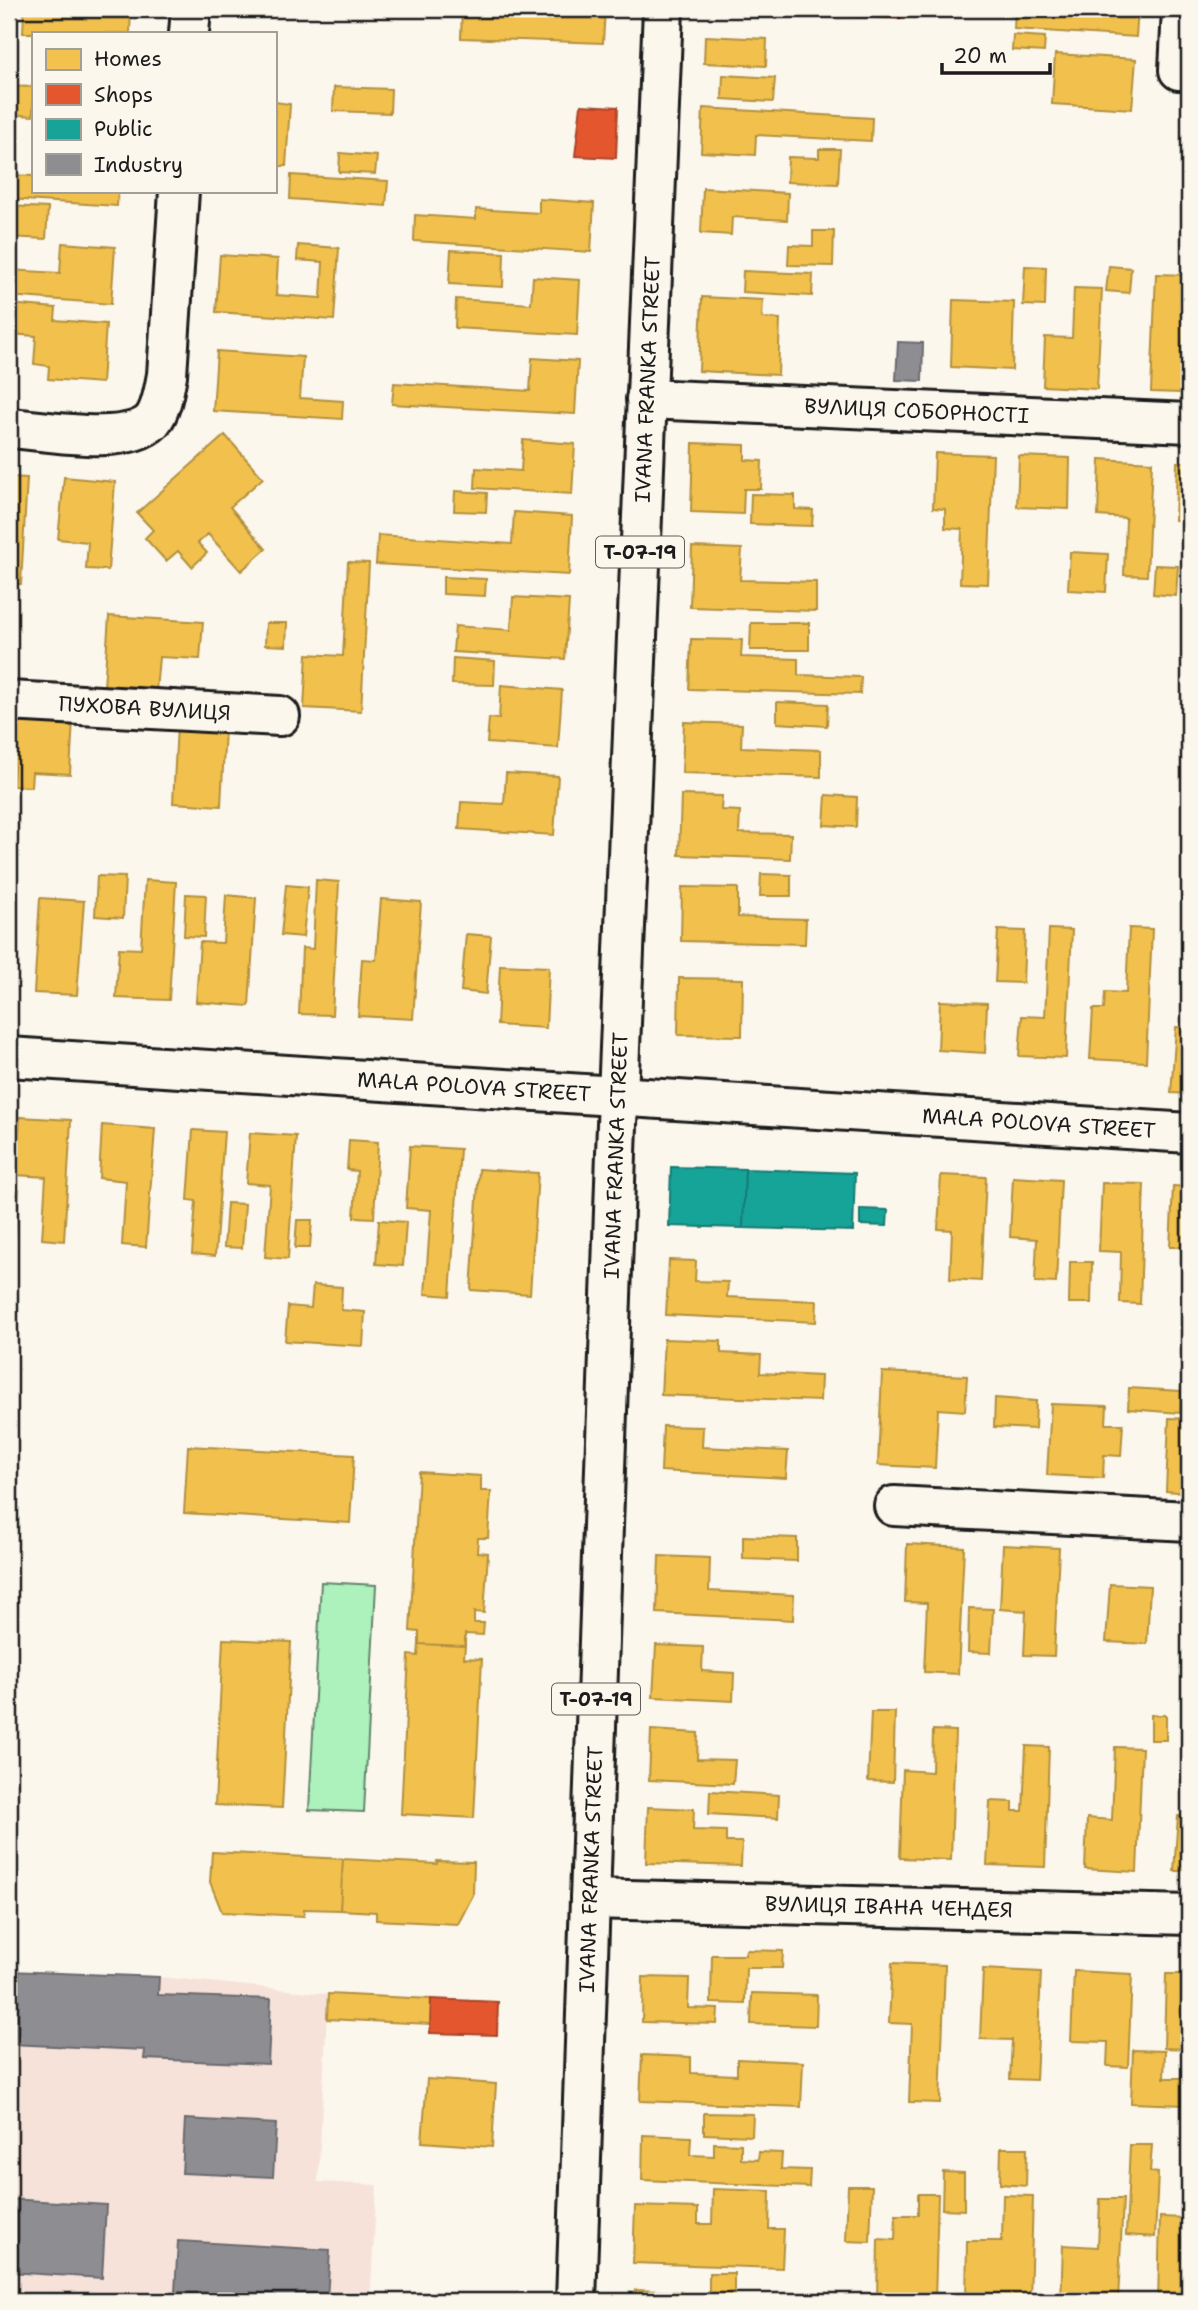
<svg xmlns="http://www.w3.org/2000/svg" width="1198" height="2310" font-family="'Shantell Sans',sans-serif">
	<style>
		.built { fill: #f6e2d9 }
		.green { fill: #adf1bc; stroke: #64866c; stroke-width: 2 }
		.homes { fill: #f2c14e; stroke: #b2903f; stroke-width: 2 }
		.shops { fill: #e4572e; stroke: #a84529; stroke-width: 2 }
		.public { fill: #17a398; stroke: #187a73; stroke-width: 2 }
		.industry { fill: #8d8d92; stroke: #6b6b6f; stroke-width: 2 }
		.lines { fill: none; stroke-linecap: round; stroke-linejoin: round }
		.minor-casing { stroke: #1c1c1c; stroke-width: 44 }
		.major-casing { stroke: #1c1c1c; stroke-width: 44 }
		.minor { stroke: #fbf7ec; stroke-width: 38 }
		.major { stroke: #fbf7ec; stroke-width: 38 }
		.labels { text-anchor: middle; stroke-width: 7; stroke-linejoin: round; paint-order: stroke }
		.shield { fill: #fbf7ec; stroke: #5f5e5a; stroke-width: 2 }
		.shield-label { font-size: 19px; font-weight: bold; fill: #1c1c1c }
		.street-label { font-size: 21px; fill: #1c1c1c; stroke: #fbf7ec }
	</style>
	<rect width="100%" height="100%" fill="#fbf7ec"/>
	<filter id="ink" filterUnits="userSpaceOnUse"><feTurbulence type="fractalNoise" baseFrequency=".0143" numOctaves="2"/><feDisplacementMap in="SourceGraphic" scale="14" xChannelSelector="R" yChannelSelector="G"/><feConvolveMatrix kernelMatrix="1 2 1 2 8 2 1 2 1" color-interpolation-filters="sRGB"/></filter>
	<g filter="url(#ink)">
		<path class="built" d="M 9,1971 L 159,1977 L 328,1994 L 318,2182 L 377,2185 L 370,2301 L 197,2301 L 9,2292 Z"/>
		<path class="green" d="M 321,1582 L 376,1585 L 364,1812 L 309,1810 Z"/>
		<path class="homes" d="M 9,9 L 15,9 L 13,30 L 9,30 Z
			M 72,9 L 131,9 L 130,33 L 23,33 L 24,11 L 72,14 Z
			M 462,9 L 605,9 L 603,43 L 461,38 Z
			M 1015,9 L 1138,9 L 1136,37 L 1014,29 Z
			M 1013,35 L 1045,37 L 1044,52 L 1012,50 Z
			M 705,36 L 767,39 L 766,66 L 704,63 Z
			M 1055,54 L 1136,59 L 1132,109 L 1052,104 Z
			M 723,75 L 775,78 L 773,102 L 722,99 Z
			M 9,86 L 33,87 L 33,116 L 9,114 Z
			M 334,87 L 391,89 L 390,113 L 333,111 Z
			M 275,102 L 290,104 L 286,166 L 275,166 Z
			M 703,108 L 872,118 L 871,141 L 756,135 L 755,155 L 701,152 Z
			M 819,149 L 840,149 L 838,184 L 787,182 L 788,157 L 819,158 Z
			M 340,153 L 377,156 L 375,174 L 339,172 Z
			M 9,175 L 33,176 L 33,191 L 118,191 L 117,206 L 9,199 Z
			M 291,175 L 388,181 L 386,206 L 290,199 Z
			M 703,188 L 788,193 L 787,220 L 732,217 L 731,235 L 701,233 Z
			M 539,199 L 594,203 L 591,252 L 414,241 L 415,215 L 476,219 L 476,209 L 539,213 Z
			M 9,206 L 48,208 L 46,239 L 9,237 Z
			M 813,231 L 834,231 L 833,266 L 788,265 L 789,245 L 813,246 Z
			M 62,243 L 115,247 L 111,304 L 9,296 L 9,270 L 60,273 Z
			M 298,245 L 339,248 L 334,320 L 216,312 L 220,255 L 278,259 L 276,295 L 321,298 L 323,262 L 297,260 Z
			M 451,250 L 504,253 L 503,287 L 449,284 Z
			M 1025,266 L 1046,267 L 1045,306 L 1023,305 Z
			M 1109,266 L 1131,268 L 1129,293 L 1106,291 Z
			M 743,271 L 813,274 L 812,296 L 742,292 Z
			M 1156,274 L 1187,275 L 1181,393 L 1151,392 Z
			M 533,277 L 580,280 L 577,335 L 455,328 L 456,299 L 531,304 Z
			M 1074,288 L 1102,289 L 1097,389 L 1043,386 L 1045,337 L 1072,338 Z
			M 702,297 L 763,300 L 762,318 L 780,319 L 778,375 L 699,371 Z
			M 953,300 L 1014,302 L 1012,370 L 951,367 Z
			M 9,304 L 56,308 L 55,320 L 106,324 L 102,383 L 48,379 L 49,366 L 34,364 L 36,336 L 9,334 Z
			M 217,351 L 303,357 L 300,398 L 343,401 L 342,419 L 213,411 Z
			M 532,358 L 578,361 L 575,414 L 392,404 L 394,383 L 530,391 Z
			M 225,435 L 263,478 L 230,507 L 266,549 L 241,571 L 208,534 L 198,543 L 207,553 L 192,567 L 178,551 L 166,561 L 145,538 L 153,530 L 137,513 Z
			M 523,440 L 575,444 L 572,494 L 475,488 L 476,468 L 521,471 Z
			M 693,443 L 745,445 L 745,460 L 762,461 L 761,489 L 744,489 L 743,514 L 691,512 Z
			M 935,453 L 993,455 L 988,584 L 960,583 L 962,529 L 945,528 L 945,509 L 933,508 Z
			M 1019,456 L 1070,458 L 1069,509 L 1017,507 Z
			M 1100,459 L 1152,462 L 1147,576 L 1124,575 L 1126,518 L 1098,516 Z
			M 1177,462 L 1189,462 L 1189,521 L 1175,520 Z
			M 9,477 L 27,478 L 21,584 L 9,584 Z
			M 64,477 L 115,482 L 108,570 L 86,569 L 88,542 L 58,539 Z
			M 455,491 L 487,493 L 486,512 L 454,511 Z
			M 751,494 L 795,495 L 795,509 L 813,510 L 812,526 L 750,524 Z
			M 514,512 L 572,516 L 569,575 L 376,564 L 378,535 L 512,544 Z
			M 692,547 L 742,549 L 740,580 L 816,582 L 816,611 L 690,607 Z
			M 1070,552 L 1108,554 L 1106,592 L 1068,590 Z
			M 348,562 L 369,563 L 361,711 L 304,708 L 307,654 L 343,656 Z
			M 1155,565 L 1178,566 L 1176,596 L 1153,594 Z
			M 443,577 L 486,579 L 485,596 L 443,594 Z
			M 513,597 L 569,600 L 565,659 L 453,652 L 455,626 L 511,630 Z
			M 109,616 L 203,622 L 200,659 L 159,657 L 156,691 L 104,687 Z
			M 266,623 L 287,623 L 286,646 L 265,645 Z
			M 751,623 L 809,623 L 809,650 L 750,650 Z
			M 691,639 L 742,640 L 741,657 L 798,659 L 798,675 L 861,677 L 860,694 L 689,689 Z
			M 453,658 L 495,661 L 494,685 L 452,684 Z
			M 501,685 L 562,690 L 558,748 L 487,743 L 489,718 L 499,719 Z
			M 777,702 L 828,704 L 827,726 L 777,723 Z
			M 17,715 L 73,718 L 70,774 L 32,772 L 31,787 L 13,786 Z
			M 684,722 L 742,724 L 741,747 L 821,750 L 821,777 L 682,773 Z
			M 177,725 L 225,728 L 221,806 L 173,803 Z
			M 506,773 L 558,776 L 554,835 L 459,829 L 461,802 L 504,804 Z
			M 681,795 L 722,796 L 721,810 L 740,811 L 739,833 L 791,834 L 790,859 L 679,855 Z
			M 826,795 L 857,797 L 856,827 L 824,825 Z
			M 761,874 L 791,875 L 791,896 L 760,896 Z
			M 97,876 L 125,877 L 123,918 L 95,916 Z
			M 145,880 L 176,882 L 169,1000 L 116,998 L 119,948 L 141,949 Z
			M 316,880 L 339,882 L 332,1015 L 299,1014 L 302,948 L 313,949 Z
			M 286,885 L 308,887 L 303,937 L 281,935 Z
			M 682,887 L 738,888 L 738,917 L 806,919 L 805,944 L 681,941 Z
			M 186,894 L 206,895 L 204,937 L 184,936 Z
			M 226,895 L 256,898 L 249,1006 L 196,1002 L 200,942 L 223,943 Z
			M 40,898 L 84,901 L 77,995 L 34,993 Z
			M 381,899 L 421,902 L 413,1019 L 358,1016 L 362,959 L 376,960 Z
			M 1129,928 L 1152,929 L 1146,1062 L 1090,1059 L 1093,1009 L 1104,1009 L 1105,992 L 1126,993 Z
			M 1049,929 L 1072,930 L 1066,1058 L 1019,1056 L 1022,1016 L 1045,1017 Z
			M 998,930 L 1025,931 L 1023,983 L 995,982 Z
			M 466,934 L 491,936 L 486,994 L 461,991 Z
			M 500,965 L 549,967 L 546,1028 L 497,1025 Z
			M 679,978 L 743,979 L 742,1036 L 678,1035 Z
			M 940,1001 L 987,1003 L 985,1053 L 938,1050 Z
			M 1176,1027 L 1189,1028 L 1189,1094 L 1171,1093 Z
			M 20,1117 L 71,1120 L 64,1241 L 42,1239 L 46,1177 L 16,1175 Z
			M 102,1125 L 155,1129 L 146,1247 L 122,1245 L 126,1181 L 99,1178 Z
			M 193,1130 L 224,1132 L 215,1256 L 192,1254 L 196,1201 L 188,1200 Z
			M 250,1133 L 296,1136 L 288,1259 L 265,1257 L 270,1185 L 246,1183 Z
			M 349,1140 L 378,1142 L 374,1218 L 354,1217 L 357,1171 L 347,1170 Z
			M 410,1146 L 460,1149 L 450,1296 L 425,1294 L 431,1210 L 406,1208 Z
			M 479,1169 L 538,1173 L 530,1294 L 471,1290 Z
			M 941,1175 L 986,1177 L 981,1281 L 950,1279 L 952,1230 L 938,1229 Z
			M 1013,1177 L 1061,1180 L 1056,1283 L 1035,1282 L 1037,1239 L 1010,1237 Z
			M 1102,1183 L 1144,1184 L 1140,1304 L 1120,1303 L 1121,1252 L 1099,1251 Z
			M 1173,1186 L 1189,1187 L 1189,1247 L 1170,1247 Z
			M 9,1190 L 19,1190 L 15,1238 L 9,1237 Z
			M 227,1203 L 245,1204 L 242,1248 L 224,1247 Z
			M 297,1220 L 312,1220 L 310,1248 L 295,1248 Z
			M 379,1220 L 406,1222 L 403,1266 L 376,1264 Z
			M 669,1260 L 696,1261 L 695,1281 L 728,1282 L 727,1297 L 817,1301 L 816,1322 L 666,1315 Z
			M 1070,1262 L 1092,1262 L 1091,1303 L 1069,1303 Z
			M 313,1285 L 342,1287 L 341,1310 L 365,1312 L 363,1346 L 285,1341 L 288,1306 L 311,1308 Z
			M 664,1339 L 721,1341 L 721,1353 L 761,1355 L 760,1373 L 821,1376 L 820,1401 L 661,1395 Z
			M 882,1372 L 967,1376 L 965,1411 L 938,1409 L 935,1468 L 878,1465 Z
			M 1129,1388 L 1181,1391 L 1180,1413 L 1128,1409 Z
			M 995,1398 L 1036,1401 L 1035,1429 L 994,1427 Z
			M 1051,1404 L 1107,1406 L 1106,1424 L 1123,1424 L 1121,1456 L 1104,1455 L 1103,1478 L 1047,1475 Z
			M 1169,1418 L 1189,1419 L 1189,1493 L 1166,1491 Z
			M 663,1426 L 703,1427 L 702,1447 L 788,1451 L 786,1478 L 661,1471 Z
			M 188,1446 L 354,1455 L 350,1523 L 184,1513 Z
			M 419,1472 L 481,1476 L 481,1491 L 491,1491 L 488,1538 L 478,1538 L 477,1552 L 488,1553 L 484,1613 L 474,1612 L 474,1623 L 484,1623 L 483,1635 L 465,1634 L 465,1646 L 419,1644 L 419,1632 L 410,1631 Z
			M 743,1536 L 797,1538 L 797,1561 L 743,1559 Z
			M 907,1544 L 964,1547 L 958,1674 L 924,1672 L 927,1603 L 905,1602 Z
			M 1003,1545 L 1059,1548 L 1054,1656 L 1024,1655 L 1026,1611 L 1000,1609 Z
			M 659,1556 L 710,1558 L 709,1591 L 794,1595 L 793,1620 L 657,1613 Z
			M 1110,1584 L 1150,1586 L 1147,1644 L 1106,1642 Z
			M 969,1608 L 993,1609 L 991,1653 L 968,1652 Z
			M 223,1639 L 291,1642 L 282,1808 L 215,1805 Z
			M 419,1644 L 465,1646 L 464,1658 L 482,1659 L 474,1818 L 401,1814 L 409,1655 L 418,1656 Z
			M 656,1645 L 703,1647 L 702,1671 L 734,1673 L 733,1701 L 653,1697 Z
			M 871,1712 L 895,1712 L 893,1782 L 868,1781 Z
			M 1151,1715 L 1166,1715 L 1166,1740 L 1151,1740 Z
			M 651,1730 L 698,1733 L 697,1759 L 735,1760 L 733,1784 L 649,1780 Z
			M 933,1730 L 955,1731 L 951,1860 L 900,1858 L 903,1770 L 932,1772 Z
			M 1026,1746 L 1049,1747 L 1045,1867 L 987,1865 L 990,1801 L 1013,1802 L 1013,1811 L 1023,1811 Z
			M 1115,1747 L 1142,1748 L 1137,1872 L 1085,1869 L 1087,1818 L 1112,1820 Z
			M 710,1791 L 779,1795 L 778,1818 L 709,1814 Z
			M 648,1807 L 694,1809 L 693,1830 L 726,1831 L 726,1842 L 742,1842 L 741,1866 L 646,1863 Z
			M 1178,1816 L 1189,1817 L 1189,1871 L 1174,1871 Z
			M 212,1852 L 343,1859 L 340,1910 L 304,1909 L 304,1916 L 222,1912 L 210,1882 Z
			M 343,1859 L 437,1864 L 437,1861 L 474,1862 L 473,1895 L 458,1924 L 376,1920 L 376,1912 L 340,1910 Z
			M 746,1950 L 783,1951 L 782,1968 L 746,1968 L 745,2004 L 711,2003 L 712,1955 L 745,1955 Z
			M 892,1963 L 945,1965 L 940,2103 L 909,2102 L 912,2024 L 889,2023 Z
			M 983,1969 L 1041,1972 L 1036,2080 L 1010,2079 L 1012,2040 L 980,2039 Z
			M 1074,1971 L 1132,1974 L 1128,2067 L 1107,2066 L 1108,2042 L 1071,2041 Z
			M 1166,1974 L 1189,1974 L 1189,2049 L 1164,2048 Z
			M 643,1977 L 689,1978 L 688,2008 L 718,2009 L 717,2024 L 642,2022 Z
			M 752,1993 L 817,1995 L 816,2026 L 751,2024 Z
			M 328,1994 L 431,1999 L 430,2024 L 327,2019 Z
			M 1133,2050 L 1165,2051 L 1164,2078 L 1187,2078 L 1186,2105 L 1131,2103 Z
			M 642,2055 L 691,2057 L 691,2073 L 737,2075 L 737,2059 L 803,2062 L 801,2107 L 640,2101 Z
			M 427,2079 L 496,2084 L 492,2147 L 422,2142 Z
			M 704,2113 L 753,2114 L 752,2136 L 704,2134 Z
			M 643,2135 L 691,2137 L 690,2155 L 714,2156 L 714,2143 L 741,2144 L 741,2159 L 758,2160 L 759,2152 L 782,2153 L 781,2169 L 810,2170 L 809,2187 L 642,2180 Z
			M 1130,2145 L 1152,2145 L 1150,2172 L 1158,2173 L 1155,2237 L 1126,2235 Z
			M 1001,2148 L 1027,2148 L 1026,2186 L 1000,2184 Z
			M 1189,2165 L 1189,2301 L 1158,2301 L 1160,2217 L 1187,2218 Z
			M 943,2172 L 964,2173 L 964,2210 L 942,2209 Z
			M 848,2186 L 872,2186 L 870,2242 L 846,2241 Z
			M 713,2189 L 770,2191 L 769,2229 L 784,2229 L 782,2268 L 633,2263 L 635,2206 L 698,2208 L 698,2224 L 712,2224 Z
			M 918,2194 L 938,2194 L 935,2301 L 877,2301 L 878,2239 L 895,2240 L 896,2215 L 918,2215 Z
			M 1003,2195 L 1033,2196 L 1030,2301 L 966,2301 L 967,2241 L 1002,2241 Z
			M 1100,2199 L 1123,2199 L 1118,2301 L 1061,2301 L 1063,2245 L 1098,2247 Z
			M 709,2273 L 734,2273 L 734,2301 L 709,2301 Z
			M 635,2290 L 681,2292 L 681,2301 L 635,2301 Z"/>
		<path class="shops" d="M 743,9 L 906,9 L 905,19 Z
			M 581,105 L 618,107 L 616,158 L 575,156 Z
			M 431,1999 L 498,2002 L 497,2035 L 430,2033 Z"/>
		<path class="public" d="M 671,1167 L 745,1169 L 743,1228 L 669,1226 Z
			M 745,1169 L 855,1173 L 853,1231 L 743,1228 Z
			M 860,1209 L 888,1210 L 887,1226 L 860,1225 Z"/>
		<path class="industry" d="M 898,342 L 923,343 L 922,381 L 896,380 Z
			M 9,1971 L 159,1977 L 158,1995 L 271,1999 L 268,2064 L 144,2059 L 145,2050 L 9,2044 Z
			M 185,2119 L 276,2124 L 273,2177 L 182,2173 Z
			M 9,2199 L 106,2205 L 102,2278 L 9,2272 Z
			M 178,2241 L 330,2250 L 327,2300 L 175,2292 Z"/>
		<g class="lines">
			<defs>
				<g id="minor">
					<path d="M 189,33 L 191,9"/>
					<path d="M 1179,70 L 1182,9"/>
					<path id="s1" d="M 646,399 L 1189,423"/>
					<path d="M 9,428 C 44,430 126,447 152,421 C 162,409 164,389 167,375 L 179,191"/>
					<path id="s2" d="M 9,701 L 280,716"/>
					<path id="s3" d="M 9,1057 L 1189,1133"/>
					<path d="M 894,1506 L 1189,1521"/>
					<path id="s4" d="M 590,1899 L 1189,1915"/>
				</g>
				<g id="major">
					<path id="s5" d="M 576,2301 L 618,1096 L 663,9"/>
				</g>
			</defs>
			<use href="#minor" class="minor-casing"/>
			<use href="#major" class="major-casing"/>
			<use href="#minor" class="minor"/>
			<use href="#major" class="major"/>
		</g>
	</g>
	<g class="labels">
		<g class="shield">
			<rect x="596" y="536.5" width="88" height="31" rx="5"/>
			<rect x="552" y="1683.5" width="88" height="31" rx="5"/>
		</g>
		<g class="shield-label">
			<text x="640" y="559">Т-07-19</text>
			<text x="596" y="1706">Т-07-19</text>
		</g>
		<g class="street-label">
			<text dy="7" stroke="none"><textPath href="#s5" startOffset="1923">IVANA FRANKA STREET</textPath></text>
			<text dy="7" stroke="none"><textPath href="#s1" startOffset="271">ВУЛИЦЯ СОБОРНОСТІ</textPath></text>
			<text dy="7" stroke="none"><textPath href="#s2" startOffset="136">ПУХОВА ВУЛИЦЯ</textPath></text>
			<text dy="7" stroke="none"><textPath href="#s3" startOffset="466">MALA POLOVA STREET</textPath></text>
			<text dy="7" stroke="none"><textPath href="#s3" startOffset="1032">MALA POLOVA STREET</textPath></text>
			<text dy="7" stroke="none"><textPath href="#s5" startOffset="1146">IVANA FRANKA STREET</textPath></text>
			<text dy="7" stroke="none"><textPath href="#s5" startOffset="432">IVANA FRANKA STREET</textPath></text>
			<text dy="7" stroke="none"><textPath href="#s4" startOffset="299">ВУЛИЦЯ ІВАНА ЧЕНДЕЯ</textPath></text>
		</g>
	</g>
	<rect width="1198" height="2310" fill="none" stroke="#fbf7ec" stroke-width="35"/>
	<rect x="18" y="18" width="1163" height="2275" fill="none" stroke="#1c1c1c" stroke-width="2.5" filter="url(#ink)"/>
	<rect x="32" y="32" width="245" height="161" fill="#fbf7ec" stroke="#a29f99" stroke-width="2"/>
	<rect x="46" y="49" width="35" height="21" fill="#f2c14e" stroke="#a29f99" stroke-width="2"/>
	<text x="94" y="66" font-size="21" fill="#1c1c1c">Homes</text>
	<rect x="46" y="84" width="35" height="21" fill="#e4572e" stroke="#a29f99" stroke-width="2"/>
	<text x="94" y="102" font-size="21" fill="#1c1c1c">Shops</text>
	<rect x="46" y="119" width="35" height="21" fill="#17a398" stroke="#a29f99" stroke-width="2"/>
	<text x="94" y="136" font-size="21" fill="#1c1c1c">Public</text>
	<rect x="46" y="154" width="35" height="21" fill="#8d8d92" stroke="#a29f99" stroke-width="2"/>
	<text x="94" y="172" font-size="21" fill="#1c1c1c">Industry</text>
	<path d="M942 63v10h108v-10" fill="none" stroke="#1c1c1c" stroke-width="3.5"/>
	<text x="953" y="63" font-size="21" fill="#1c1c1c" stroke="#fbf7ec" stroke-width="5" paint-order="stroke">20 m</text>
</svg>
